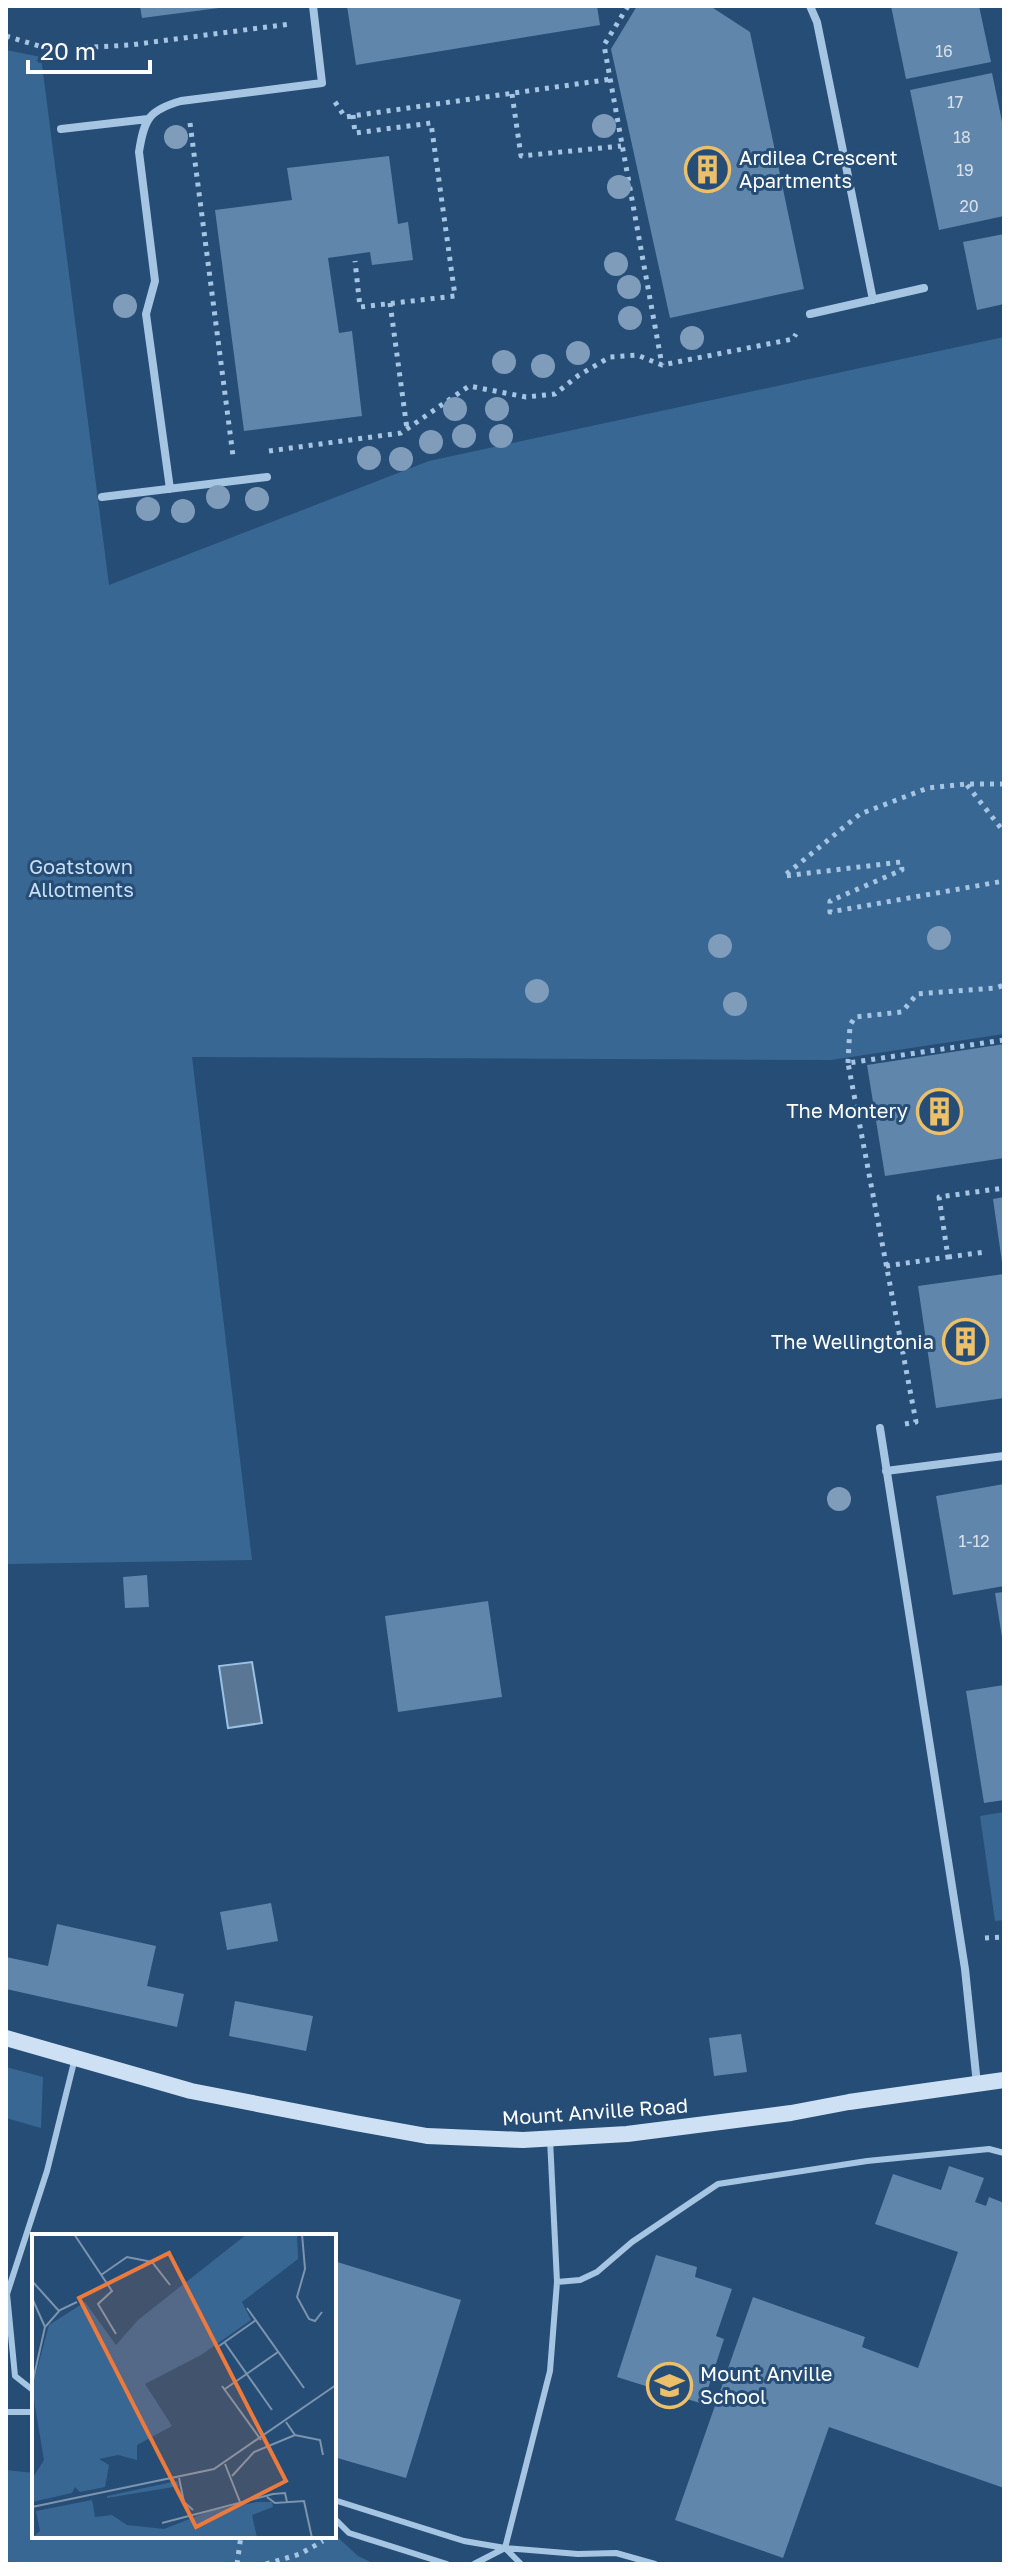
<svg xmlns="http://www.w3.org/2000/svg" width="1010" height="2570" font-family="'Golos Text',sans-serif">
	<style>
		.green { fill: #396794 }
		.water { fill: #597695; stroke: #9ac0e3; stroke-width: 2 }
		.building { fill: #6186ab }
		.lines { fill: none; stroke-linecap: round; stroke-linejoin: round }
		.path { stroke: #a6c5e2; stroke-width: 5; stroke-dasharray: 4 6; stroke-linecap: butt }
		.service { stroke: #a6c5e2; stroke-width: 6 }
		.minor { stroke: #a6c5e2; stroke-width: 8 }
		.secondary { stroke: #cee0f3; stroke-width: 16 }
		.tree { fill: #7f9dba }
		.labels { text-anchor: middle; stroke-width: 6; stroke-linejoin: round; paint-order: stroke }
		.number-label { font-size: 16px; fill: #d8e1ea }
		.poi-label { font-size: 20px; fill: #fff; stroke: #254d76; text-anchor: start }
		.park-label { font-size: 20px; fill: #c8def2; stroke: #254d76 }
		.street-label { font-size: 20px; fill: #fff; stroke: #254d76 }
		.inset-road { fill: none; stroke: #7c94ad; stroke-width: 2 }
		.view { fill: #ed7a3d; fill-opacity: 0.15; stroke: #ed7a3d; stroke-width: 4 }
		.inset-edge { fill: none; stroke: #fff; stroke-width: 4 }
	</style>
	<rect width="100%" height="100%" fill="#254d76"/>
	<path class="green" d="M 6,50 L 41,57 L 109,585 L 429,461 L 1004,337 L 1004,1034 L 831,1060 L 192,1057 L 252,1560 L 6,1564 Z
		M 1004,1812 L 1004,1920 L 995,1921 L 980,1816 Z
		M 6,2067 L 43,2077 L 41,2128 L 6,2118 Z
		M 6,2470 L 34,2473 L 34,2536 L 334,2534 L 358,2556 L 375,2564 L 6,2564 Z"/>
	<path class="water" d="M 252,1662 L 262,1723 L 228,1728 L 219,1666 Z"/>
	<path class="building" d="M 140,6 L 219,6 L 219,8 L 142,18 Z
		M 347,6 L 597,6 L 600,25 L 356,65 Z
		M 637,6 L 710,6 L 750,32 L 804,289 L 670,318 L 611,49 Z
		M 891,6 L 979,6 L 991,62 L 906,79 Z
		M 992,73 L 1004,131 L 1004,216 L 939,230 L 910,90 Z
		M 389,156 L 398,224 L 408,222 L 413,260 L 372,265 L 370,252 L 328,258 L 339,333 L 352,331 L 362,416 L 244,431 L 215,210 L 292,200 L 287,168 Z
		M 1004,234 L 1004,304 L 977,310 L 963,242 Z
		M 1004,1044 L 1004,1158 L 885,1176 L 867,1065 Z
		M 1004,1197 L 1004,1262 L 1002,1262 L 993,1199 Z
		M 1004,1274 L 1004,1398 L 936,1408 L 918,1286 Z
		M 1004,1484 L 1004,1586 L 953,1595 L 936,1496 Z
		M 147,1575 L 149,1607 L 125,1608 L 123,1577 Z
		M 1004,1592 L 1004,1637 L 1002,1637 L 995,1593 Z
		M 488,1601 L 502,1697 L 398,1712 L 385,1616 Z
		M 1004,1685 L 1004,1800 L 984,1803 L 966,1691 Z
		M 271,1903 L 278,1941 L 227,1950 L 220,1912 Z
		M 57,1924 L 156,1946 L 147,1986 L 184,1994 L 177,2027 L 6,1989 L 6,1957 L 48,1966 Z
		M 235,2001 L 313,2016 L 306,2051 L 229,2036 Z
		M 741,2034 L 747,2072 L 714,2076 L 709,2038 Z
		M 949,2166 L 984,2178 L 975,2202 L 986,2206 L 989,2197 L 1004,2203 L 1004,2488 L 829,2427 L 783,2558 L 675,2520 L 753,2297 L 865,2337 L 862,2347 L 918,2368 L 958,2252 L 875,2224 L 893,2174 L 941,2190 Z
		M 656,2255 L 697,2267 L 695,2277 L 732,2289 L 716,2336 L 724,2339 L 703,2404 L 617,2377 Z
		M 334,2261 L 461,2300 L 406,2478 L 334,2457 Z"/>
	<g class="lines">
		<path class="path" d="M 628,6 L 604,45 L 662,365
			M 6,36 L 39,46 L 58,49 L 130,45 L 290,24
			M 512,94 L 521,156 L 621,146
			M 335,102 L 345,117 L 612,79
			M 353,115 L 355,133 L 431,123 L 455,296 L 360,307 L 355,261
			M 190,123 L 233,456 L 236,456
			M 390,303 L 407,429
			M 269,451 L 401,433 L 469,386 L 526,397 L 555,394 L 579,375 L 610,357 L 637,355 L 662,365 L 793,339 L 796,334
			M 1004,784 L 966,784 L 928,788 L 860,814 L 784,876 L 901,862 L 902,870 L 830,901 L 830,912 L 1004,881
			M 967,785 L 1004,832
			M 848,1063 L 850,1025 L 855,1017 L 902,1012 L 917,994 L 996,988 L 1004,985
			M 948,1257 L 985,1252
			M 886,1266 L 948,1257 L 939,1197 L 1004,1188
			M 905,1424 L 916,1422 L 848,1063 L 1004,1040
			M 985,1938 L 1004,1937
			M 237,2564 L 241,2536
			M 266,2564 L 300,2554 L 323,2541"/>
		<path class="service" d="M 557,2282 L 580,2280 L 597,2272 L 632,2242 L 718,2184 L 867,2161 L 989,2149 L 1004,2153
			M 34,2391 L 15,2376 L 7,2294 L 47,2171 L 75,2058
			M 6,2412 L 34,2412
			M 334,2500 L 464,2541 L 505,2548 L 578,2554 L 616,2553 L 655,2564
			M 334,2518 L 349,2533 L 447,2564
			M 505,2548 L 550,2371 L 557,2282 L 550,2139
			M 505,2548 L 521,2564
			M 474,2564 L 505,2548"/>
		<path class="minor" d="M 810,6 L 817,22 L 873,300
			M 61,129 L 148,119
			M 810,314 L 924,288
			M 170,489 L 146,314 L 155,281 L 139,152 C 144,119 149,110 181,101 L 322,83 L 313,6
			M 102,497 L 267,477
			M 880,1428 L 965,1969 L 977,2084
			M 886,1471 L 1004,1456"/>
		<path class="secondary" d="M 6,2038 L 191,2091 L 355,2123 L 427,2136 L 523,2140 L 627,2134 L 791,2113 L 849,2102 L 1004,2080"/>
	</g>
	<g class="tree">
		<circle cx="604" cy="126" r="12"/>
		<circle cx="176" cy="137" r="12"/>
		<circle cx="619" cy="187" r="12"/>
		<circle cx="616" cy="264" r="12"/>
		<circle cx="629" cy="287" r="12"/>
		<circle cx="125" cy="306" r="12"/>
		<circle cx="630" cy="318" r="12"/>
		<circle cx="692" cy="338" r="12"/>
		<circle cx="578" cy="353" r="12"/>
		<circle cx="504" cy="362" r="12"/>
		<circle cx="543" cy="366" r="12"/>
		<circle cx="455" cy="409" r="12"/>
		<circle cx="497" cy="409" r="12"/>
		<circle cx="464" cy="436" r="12"/>
		<circle cx="501" cy="436" r="12"/>
		<circle cx="431" cy="442" r="12"/>
		<circle cx="369" cy="458" r="12"/>
		<circle cx="401" cy="459" r="12"/>
		<circle cx="218" cy="497" r="12"/>
		<circle cx="257" cy="499" r="12"/>
		<circle cx="148" cy="509" r="12"/>
		<circle cx="183" cy="511" r="12"/>
		<circle cx="939" cy="938" r="12"/>
		<circle cx="720" cy="946" r="12"/>
		<circle cx="537" cy="991" r="12"/>
		<circle cx="735" cy="1004" r="12"/>
		<circle cx="839" cy="1499" r="12"/>
	</g>
	<defs>
		<symbol id="building-ring" viewBox="-11 -11 22 22"><circle r="9.5" fill="#254d76" stroke="#ecbf6b" stroke-width="1.5"/><path d="M-4-6H4V6H1V3H-1V6H-4ZM-2.5-4.3h1.7v1.8h-1.7ZM.8-4.3h1.7v1.8H.8ZM-2.5-1h1.7V.8h-1.7ZM.8-1h1.7V.8H.8Z" fill="#ecbf6b"/></symbol>
		<symbol id="school-ring" viewBox="-11 -11 22 22"><circle r="9.5" fill="#254d76" stroke="#ecbf6b" stroke-width="1.5"/><path d="M0-5L7-2L0 1L-7-2ZM-4 1L0 2.5L4 1V4Q0 6-4 4Z" fill="#ecbf6b"/></symbol>
	</defs>
	<g fill-rule="evenodd">
		<use href="#building-ring" x="682" y="144" width="51" height="51"/>
		<use href="#building-ring" x="914" y="1086" width="51" height="51"/>
		<use href="#building-ring" x="940" y="1316" width="51" height="51"/>
		<use href="#school-ring" x="644" y="2360" width="51" height="51"/>
	</g>
	<g class="labels">
		<g class="number-label">
			<text x="944" y="57">16</text>
			<text x="955" y="108">17</text>
			<text x="962" y="143">18</text>
			<text x="965" y="176">19</text>
			<text x="969" y="212">20</text>
			<text x="974" y="1547">1-12</text>
		</g>
		<g class="poi-label">
			<text x="739" y="165">Ardilea Crescent<tspan x="739" dy="23">Apartments</tspan></text>
			<text x="908" y="1118" text-anchor="end">The Montery</text>
			<text x="934" y="1349" text-anchor="end">The Wellingtonia</text>
			<text x="700" y="2381">Mount Anville<tspan x="700" dy="23">School</tspan></text>
		</g>
		<g class="park-label">
			<text x="81" y="874">Goatstown<tspan x="81" dy="23">Allotments</tspan></text>
		</g>
		<g class="street-label">
			<text transform="translate(595 2112) rotate(-4)" y="7">Mount Anville Road</text>
		</g>
	</g>
	<g transform="translate(32 2234)">
		<rect width="304" height="304" fill="#254d76"/>
		<path d="M 215,0 L 265,0 L 266,25 L 210,68 L 219,86 L 169,121 L 113,150 L 140,192 L 105,211 L 105,226 L 86,221 L 67,225 L 77,231 L 73,253 L 48,258 L 43,253 L 40,259 L 0,268 L 0,245 L 12,226 L 0,154 L 17,91 L 53,68 L 84,111 L 106,86 ZM 145,247 L 147,252 L 75,264 L 75,262 ZM 60,266 L 63,283 L 80,281 L 95,291 L 132,295 L 178,277 L 225,268 L 240,268 L 241,273 L 220,281 L 225,304 L 0,304 L 8,297 L 4,277 Z" fill="#396794"/>
		<path class="inset-road" d="M 42,0 L 80,57 L 66,70 L 84,100M 270,0 L 273,35 L 265,63 L 277,85 L 283,87 L 290,78M 69,41 L 95,23 L 120,28 L 138,51M 0,47 L 27,77M 0,64 L 13,93M 215,74 L 272,154M 193,109 L 240,176M 187,112 L 224,86M 0,151 L 13,93 L 28,76 L 45,68M 190,152 L 229,206M 193,155 L 246,118M 254,188 L 263,201 L 288,206 L 291,221M 193,230 L 208,268M 200,242 L 222,218 L 263,201M 147,244 L 152,268 L 161,276M 235,263 L 243,269 L 272,267 L 280,304M 0,273 L 182,235 L 304,151M 130,289 L 241,260 L 253,259 L 255,268"/>
		<path class="view" d="M 137,19 L 254,247 L 164,293 L 47,64 Z"/>
		<rect width="304" height="304" class="inset-edge"/>
	</g>
	<rect width="1010" height="2570" fill="none" stroke="#ffffff" stroke-width="16"/>
	<path d="M28 60v12h122v-12" fill="none" stroke="#ffffff" stroke-width="4"/>
	<text x="40" y="60" font-size="24" fill="#ffffff" stroke="#254d76" stroke-width="6" paint-order="stroke">20 m</text>
</svg>
